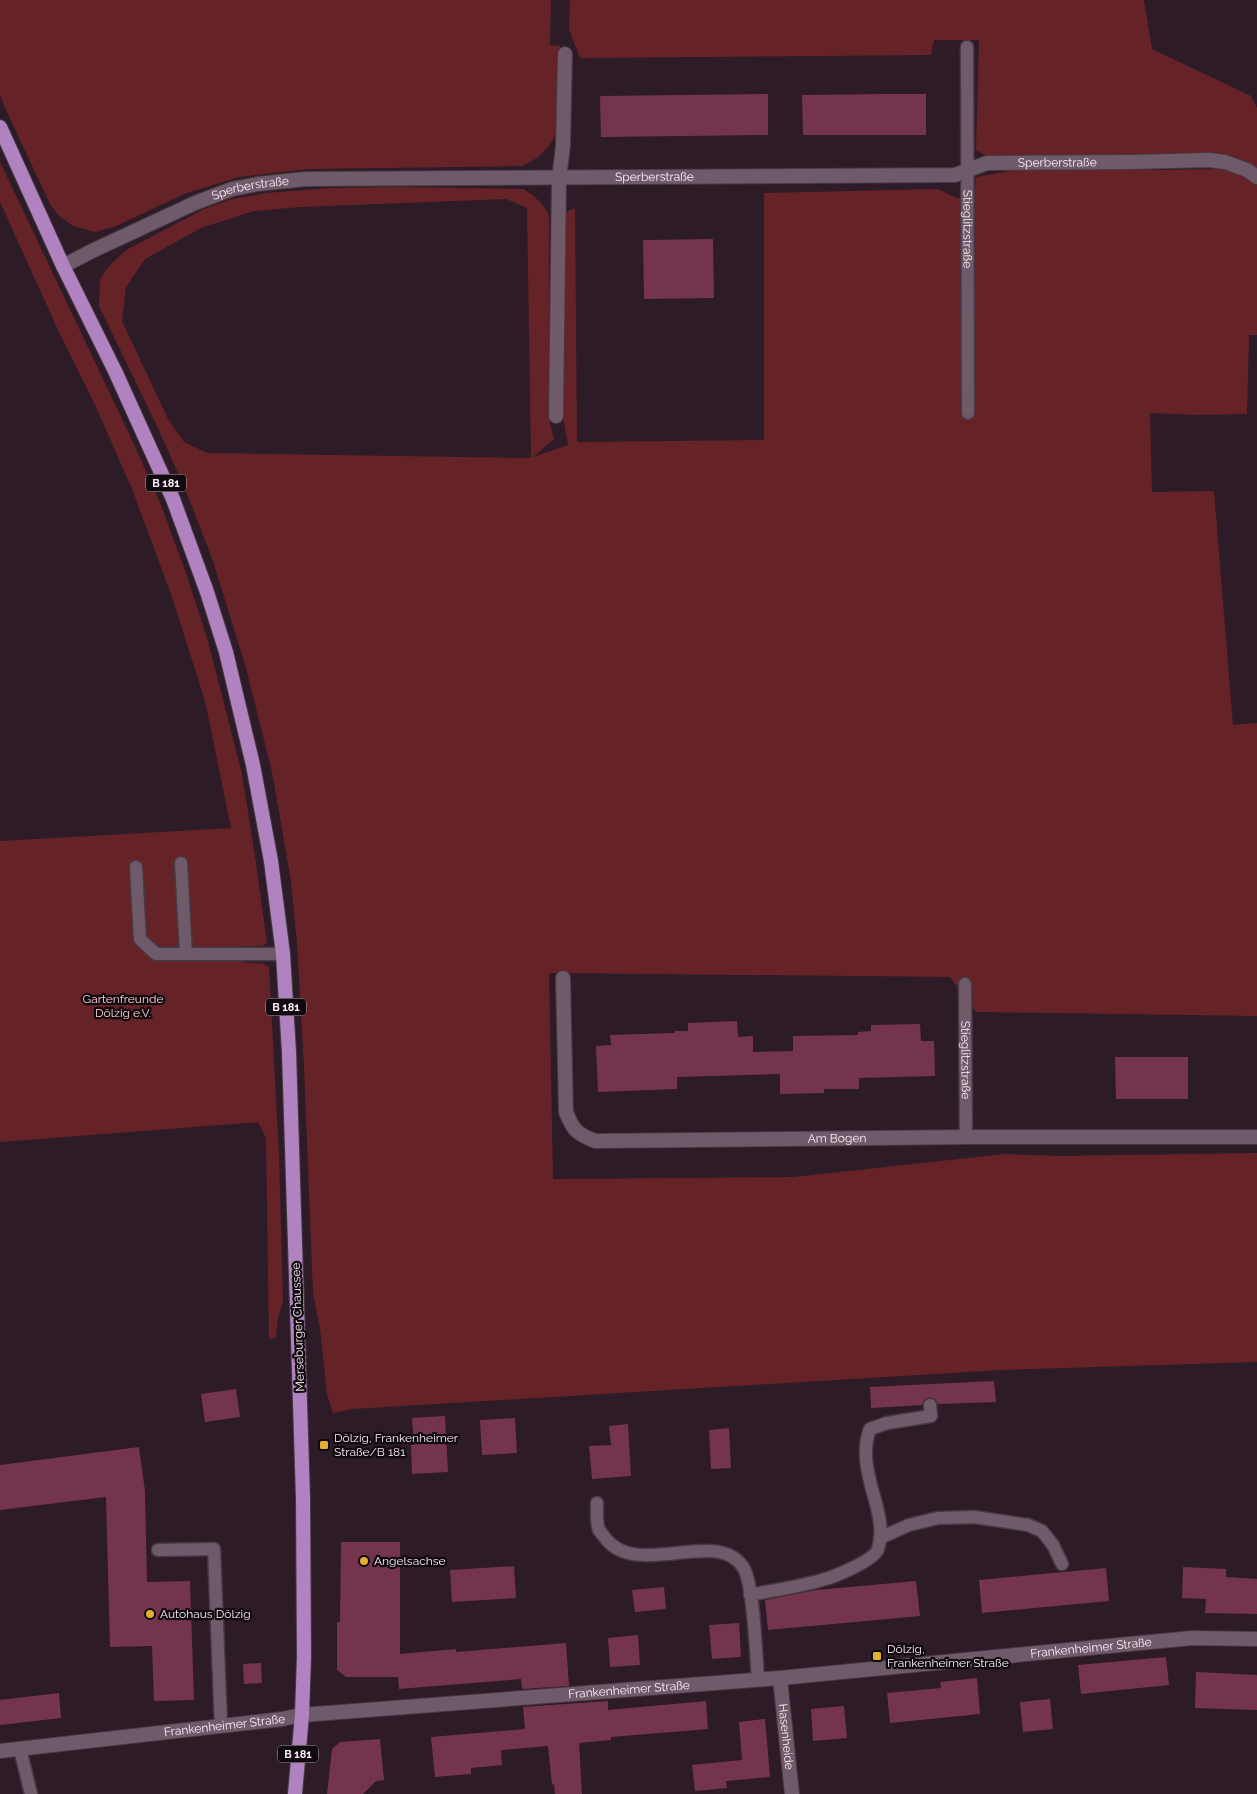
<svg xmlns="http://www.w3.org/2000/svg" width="1257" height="1794" font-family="Raleway,sans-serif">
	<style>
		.green { fill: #652327; fill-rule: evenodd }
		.building { fill: #75344d }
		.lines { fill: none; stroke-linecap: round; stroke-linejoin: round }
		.service-casing { stroke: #473943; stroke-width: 15 }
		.minor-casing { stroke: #473943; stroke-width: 16 }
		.tertiary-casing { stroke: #473943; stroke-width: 16 }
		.primary-casing { stroke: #473943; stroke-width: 16 }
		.service { stroke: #6f5a69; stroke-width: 12 }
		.minor { stroke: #6f5a69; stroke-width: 14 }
		.tertiary { stroke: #6f5a69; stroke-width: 14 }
		.primary { stroke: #b083c0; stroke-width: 14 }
		.poi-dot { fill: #e1af34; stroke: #10090e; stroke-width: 2 }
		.labels { text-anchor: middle; stroke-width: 4.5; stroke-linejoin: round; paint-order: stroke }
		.shield { fill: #10090e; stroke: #b4a9b0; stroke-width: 1 }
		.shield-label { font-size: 11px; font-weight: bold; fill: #faeef6 }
		.street-label { font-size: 12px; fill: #faeef6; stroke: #10090e }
		.park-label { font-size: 12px; fill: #fed1d0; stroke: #10090e }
		.poi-label { font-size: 12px; fill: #faeef6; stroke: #10090e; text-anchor: start }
	</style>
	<rect width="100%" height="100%" fill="#2d1b28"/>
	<path class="green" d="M 0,0 L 551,0 L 550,45 L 560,46 L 558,131 L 549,146 L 537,158 L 522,166 L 310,169 L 239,177 L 184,194 L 114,227 L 95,232 L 73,226 L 59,216 L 50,204 L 6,110 L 0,95 Z
		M 570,0 L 1144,0 L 1152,49 L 1251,96 L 1257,108 L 1257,168 L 1247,162 L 1229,155 L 988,157 L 976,150 L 979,40 L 934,40 L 931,55 L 580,58 L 569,29 Z
		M 0,162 L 133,442 L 161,505 L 187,576 L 208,641 L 242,774 L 255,856 L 267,943 L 262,946 L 241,946 L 242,962 L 264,964 L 269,967 L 279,1155 L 283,1301 L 278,1318 L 276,1337 L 269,1340 L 266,1138 L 258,1122 L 0,1142 L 0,841 L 231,828 L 205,701 L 172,597 L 132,489 L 96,407 L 59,332 L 0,202 Z
		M 1020,169 L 1161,170 L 1224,169 L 1243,175 L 1257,185 L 1257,335 L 1249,335 L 1247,414 L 1198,415 L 1150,413 L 1152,492 L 1214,491 L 1233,725 L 1257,723 L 1257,1016 L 976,1012 L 950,977 L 549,973 L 553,1179 L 793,1177 L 1005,1154 L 1060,1156 L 1257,1153 L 1257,1362 L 1001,1370 L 353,1409 L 333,1413 L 327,1394 L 320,1329 L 313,1293 L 304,1067 L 297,943 L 291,881 L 272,772 L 246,668 L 213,561 L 186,491 L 157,426 L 99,306 L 100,280 L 105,271 L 115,260 L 128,249 L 204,209 L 228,200 L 266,193 L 331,188 L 397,187 L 523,189 C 535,196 543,203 549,215 L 549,419 L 554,439 L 533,457 L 568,445 L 562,410 L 566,212 L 575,208 L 577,442 L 764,440 L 764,193 L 938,189 L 956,198 L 974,197 L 976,177 ZM 506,199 L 527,208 L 531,458 L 207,453 L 184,442 L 168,419 L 122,321 L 126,287 L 145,259 L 201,228 L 254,211 L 301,207 Z"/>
	<path class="building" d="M 768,94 L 768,135 L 601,137 L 600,96 Z
		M 885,94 L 926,94 L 926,135 L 803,135 L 802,95 Z
		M 713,239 L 714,298 L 644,299 L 643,240 Z
		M 737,1021 L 738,1037 L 753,1036 L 753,1052 L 793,1051 L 793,1036 L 858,1035 L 858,1032 L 871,1031 L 871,1025 L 920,1024 L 921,1041 L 934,1041 L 935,1076 L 859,1078 L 859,1089 L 824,1089 L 824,1093 L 780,1094 L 780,1074 L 677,1077 L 677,1089 L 598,1092 L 596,1046 L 611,1045 L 610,1035 L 675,1033 L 675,1031 L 688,1031 L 688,1023 Z
		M 1115,1057 L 1188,1057 L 1188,1099 L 1116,1099 Z
		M 994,1381 L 996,1402 L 938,1404 L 936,1400 L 930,1397 L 925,1399 L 922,1405 L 871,1408 L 870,1387 Z
		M 236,1389 L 240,1417 L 205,1422 L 201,1394 Z
		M 445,1416 L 448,1472 L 412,1474 L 411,1445 L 414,1445 L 412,1418 Z
		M 515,1418 L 517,1453 L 482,1455 L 480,1420 Z
		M 628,1424 L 631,1476 L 592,1479 L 589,1446 L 611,1445 L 609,1426 Z
		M 729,1428 L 731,1468 L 711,1469 L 709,1430 Z
		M 139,1447 L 145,1491 L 147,1582 L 190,1581 L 194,1700 L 154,1701 L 152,1646 L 110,1647 L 106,1497 L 0,1510 L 0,1465 Z
		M 341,1542 L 400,1542 L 400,1654 L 456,1649 L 456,1652 L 566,1643 L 569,1686 L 522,1689 L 521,1679 L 399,1689 L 398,1677 L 346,1677 L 337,1670 L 337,1622 L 340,1622 Z
		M 514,1566 L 516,1598 L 452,1602 L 450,1570 Z
		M 1183,1567 L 1226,1569 L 1226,1577 L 1257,1579 L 1257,1614 L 1205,1613 L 1206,1599 L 1182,1598 Z
		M 1106,1568 L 1109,1601 L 982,1613 L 979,1580 Z
		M 916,1581 L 920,1616 L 768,1630 L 765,1600 L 817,1590 Z
		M 664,1587 L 666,1609 L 635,1612 L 632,1590 Z
		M 739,1623 L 741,1657 L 712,1659 L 709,1625 Z
		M 638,1635 L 640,1665 L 610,1667 L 608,1638 Z
		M 1166,1657 L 1169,1685 L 1081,1694 L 1078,1665 Z
		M 261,1663 L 262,1683 L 244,1684 L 243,1664 Z
		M 1196,1672 L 1257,1675 L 1257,1710 L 1195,1708 Z
		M 977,1678 L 980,1714 L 890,1723 L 887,1693 L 941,1688 L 940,1682 Z
		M 59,1693 L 61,1718 L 0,1725 L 0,1700 Z
		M 1050,1699 L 1053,1729 L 1023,1732 L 1020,1702 Z
		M 608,1701 L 608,1710 L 706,1701 L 708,1729 L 611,1737 L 611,1740 L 579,1743 L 582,1794 L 555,1794 L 554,1784 L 552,1785 L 548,1746 L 501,1750 L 502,1765 L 471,1768 L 471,1774 L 435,1777 L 431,1737 L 525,1729 L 523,1707 Z
		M 844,1706 L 847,1738 L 813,1741 L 811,1709 Z
		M 765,1719 L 770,1777 L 726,1781 L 727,1788 L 695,1791 L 692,1765 L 742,1760 L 739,1722 Z
		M 380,1739 L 384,1780 L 376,1781 L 363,1794 L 327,1794 L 332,1749 L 340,1742 Z"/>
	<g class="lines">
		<defs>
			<g id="service">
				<path id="s1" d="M 967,47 L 968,413"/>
				<path d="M 181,863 L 186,954"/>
				<path d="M 136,867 L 140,939 L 156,954 L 283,954"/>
				<path id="s2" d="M 965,984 L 966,1137"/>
				<path d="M 597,1503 C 597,1511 596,1523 599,1530 C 601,1533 604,1536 606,1539 C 637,1579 717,1527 743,1567 C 754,1583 756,1657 758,1680"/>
				<path d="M 880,1538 L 909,1525 L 938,1518 L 974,1517 L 1028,1525 L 1042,1531 L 1053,1545 L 1062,1564"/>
				<path d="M 158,1550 L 214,1549 L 221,1726"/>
				<path d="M 750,1595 C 774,1590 799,1587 822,1580 C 834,1577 875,1560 878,1549 C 884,1531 878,1510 873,1493 C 867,1471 862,1450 870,1429 L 887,1423 L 931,1416 L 930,1405"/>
				<path d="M 20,1749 L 31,1794"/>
			</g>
			<g id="minor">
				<path id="s3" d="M 63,266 L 94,250 L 195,203 L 232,189 L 258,184 L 305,179 L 955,175 L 987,163 L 1132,162 L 1209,160 L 1225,162 L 1247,170 L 1257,177"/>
				<path d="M 556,416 L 559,179 L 563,146 L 565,54"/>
				<path id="s4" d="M 563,978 L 566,1112 C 573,1130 577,1134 595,1141 L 966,1137 L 1257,1137"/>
				<path id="s5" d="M 780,1678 L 792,1794"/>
				<path id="s6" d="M 302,1715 L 780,1678 L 1192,1638 L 1257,1639"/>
			</g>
			<g id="tertiary">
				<path id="s7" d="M 0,1751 L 282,1719 L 302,1715"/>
			</g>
			<path id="primary" d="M 0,127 L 63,266 L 115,371 L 173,499 L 207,592 L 226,652 L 253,765 L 271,861 L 283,954 L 289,1052 L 303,1498 L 304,1656 L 302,1715 L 295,1794"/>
		</defs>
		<use href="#service" class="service-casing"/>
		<use href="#minor" class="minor-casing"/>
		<use href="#tertiary" class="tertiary-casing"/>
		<use href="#primary" class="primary-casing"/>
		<use href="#service" class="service"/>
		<use href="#minor" class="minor"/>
		<use href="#tertiary" class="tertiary"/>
		<use href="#primary" class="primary"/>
	</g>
	<g class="poi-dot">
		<rect x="319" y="1440" width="10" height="10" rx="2.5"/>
		<circle cx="364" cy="1561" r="5"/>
		<circle cx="150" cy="1614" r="5"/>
		<rect x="872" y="1651" width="10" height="10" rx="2.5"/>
	</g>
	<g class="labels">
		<g class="shield">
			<rect x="146" y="474.5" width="40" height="17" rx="4"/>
			<rect x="266" y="998.5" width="40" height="17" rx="4"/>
			<rect x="278" y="1745.5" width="40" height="17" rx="4"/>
		</g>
		<g class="shield-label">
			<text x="166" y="487">B 181</text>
			<text x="286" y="1011">B 181</text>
			<text x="298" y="1758">B 181</text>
		</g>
		<g class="street-label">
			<text dy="4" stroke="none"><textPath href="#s3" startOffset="1014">Sperberstraße</textPath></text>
			<text dy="4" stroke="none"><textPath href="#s3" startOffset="609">Sperberstraße</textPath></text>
			<text dy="4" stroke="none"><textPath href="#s3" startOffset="204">Sperberstraße</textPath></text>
			<text dy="4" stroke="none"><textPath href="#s1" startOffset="182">Stieglitzstraße</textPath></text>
			<text dy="4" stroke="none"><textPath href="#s2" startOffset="76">Stieglitzstraße</textPath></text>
			<text dy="4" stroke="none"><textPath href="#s4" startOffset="419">Am Bogen</textPath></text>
			<text transform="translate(298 1327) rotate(-92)" y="4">Merseburger Chaussee</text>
			<text dy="4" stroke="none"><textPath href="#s6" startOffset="792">Frankenheimer Straße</textPath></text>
			<text dy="4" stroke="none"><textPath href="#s6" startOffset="328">Frankenheimer Straße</textPath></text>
			<text dy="4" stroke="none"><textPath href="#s7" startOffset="226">Frankenheimer Straße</textPath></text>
			<text dy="4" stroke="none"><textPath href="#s5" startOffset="59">Hasenheide</textPath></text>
		</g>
		<g class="park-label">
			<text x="123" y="1003">Gartenfreunde<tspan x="123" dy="14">Dölzig e.V.</tspan></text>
		</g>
		<g class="poi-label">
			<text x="334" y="1442">Dölzig, Frankenheimer<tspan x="334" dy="14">Straße/B 181</tspan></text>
			<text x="374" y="1565">Angelsachse</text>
			<text x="160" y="1618">Autohaus Dölzig</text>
			<text x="887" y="1653">Dölzig,<tspan x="887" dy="14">Frankenheimer Straße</tspan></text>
		</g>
	</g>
</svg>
